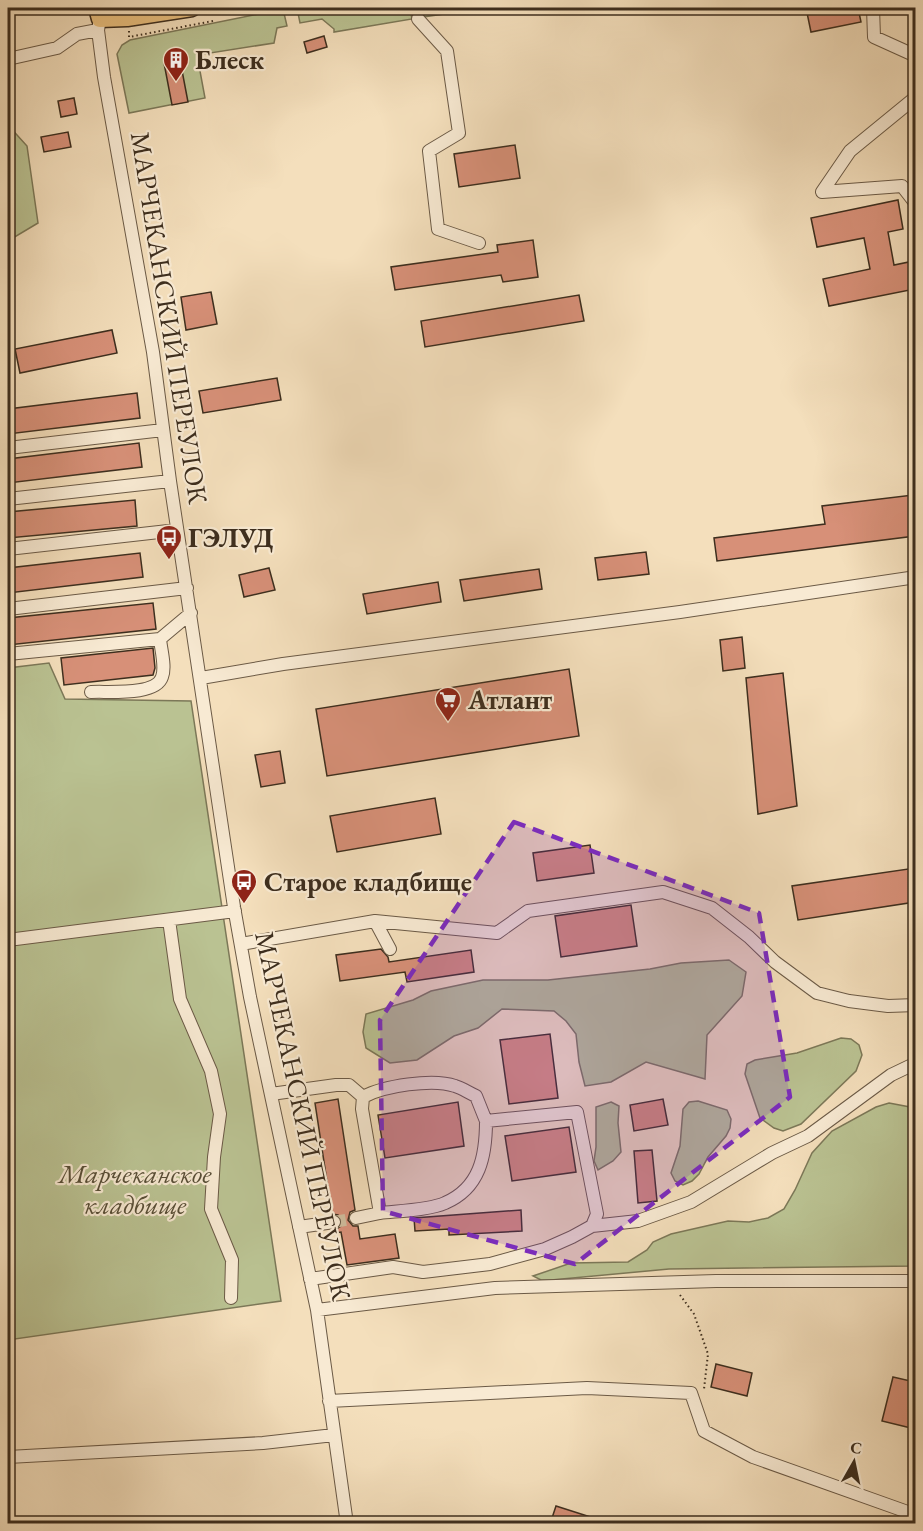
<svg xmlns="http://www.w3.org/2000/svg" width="923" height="1531" font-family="'EB Garamond',serif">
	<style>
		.green { fill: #bac292; stroke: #7c7858; stroke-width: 1.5 }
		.building { fill: #d79078; stroke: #3d2e1e; stroke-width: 1.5 }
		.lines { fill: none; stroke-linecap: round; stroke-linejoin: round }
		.minor-tunnel { stroke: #cfbc9c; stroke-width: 12; stroke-dasharray: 12 6; stroke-linecap: butt }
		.minor-casing { stroke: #6b5a46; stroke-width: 14 }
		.major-casing { stroke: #3d2e1e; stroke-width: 19 }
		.path { stroke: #3d2e1e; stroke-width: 2; stroke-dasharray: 1.5 3; stroke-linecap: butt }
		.minor { stroke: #f8ead3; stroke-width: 12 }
		.major { stroke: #eac07e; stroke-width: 16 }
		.marked { fill: #7b2cbf; fill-opacity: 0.2; stroke: #7b2cbf; stroke-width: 4.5; stroke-dasharray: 12 8; stroke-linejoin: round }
		.labels { text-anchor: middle; stroke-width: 4.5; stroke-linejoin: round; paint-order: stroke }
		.poi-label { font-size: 27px; font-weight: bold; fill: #3d2e1e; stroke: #f8ead3; text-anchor: start }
		.street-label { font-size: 27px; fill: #3d2e1e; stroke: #f8ead3 }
		.park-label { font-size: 27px; font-style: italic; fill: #564c35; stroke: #f8ead3 }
	</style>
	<rect width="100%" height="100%" fill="#f4dfbc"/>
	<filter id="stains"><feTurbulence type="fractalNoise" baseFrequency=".00333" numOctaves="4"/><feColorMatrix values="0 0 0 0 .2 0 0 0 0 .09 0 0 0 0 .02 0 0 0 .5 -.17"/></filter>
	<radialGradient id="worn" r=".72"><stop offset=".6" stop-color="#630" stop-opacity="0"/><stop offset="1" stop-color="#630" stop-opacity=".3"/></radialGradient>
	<path class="green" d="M 297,8 L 410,8 L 412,19 L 334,32 L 334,29 L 322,19 L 300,23 Z
		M 422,8 L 486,8 L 424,17 Z
		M 283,9 L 287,26 L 277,28 L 274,43 L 197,55 L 205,98 L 129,113 L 117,54 L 122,45 L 130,40 Z
		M 8,125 L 27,146 L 38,223 L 8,241 Z
		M 49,663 L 65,699 L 191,701 L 281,1301 L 8,1340 L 8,668 Z
		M 729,960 L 746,972 L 742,996 L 707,1035 L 705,1079 L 646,1062 L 611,1082 L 585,1086 L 579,1062 L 576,1034 L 566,1021 L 554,1011 L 502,1009 L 478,1028 L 454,1036 L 417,1060 L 390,1063 L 366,1048 L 363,1032 L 366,1014 L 413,1000 L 431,991 L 483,980 L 548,980 L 650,969 L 681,963 Z
		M 841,1038 L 851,1039 L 859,1045 L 862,1055 L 856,1071 L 801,1124 L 783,1131 L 774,1128 L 760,1118 L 745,1074 L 747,1064 L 755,1060 L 797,1053 Z
		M 698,1101 L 727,1110 L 731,1119 L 730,1128 L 726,1136 L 708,1157 L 699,1174 L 692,1181 L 683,1185 L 675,1181 L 671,1173 L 680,1146 L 683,1109 L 689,1102 Z
		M 611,1102 L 619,1106 L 618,1123 L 621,1152 L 613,1161 L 598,1170 L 594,1161 L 596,1147 L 596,1107 Z
		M 889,1103 L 910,1107 L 915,1111 L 915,1266 L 669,1269 L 551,1280 L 541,1280 L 533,1276 L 571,1263 L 628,1262 L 647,1250 L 653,1242 L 671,1234 L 728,1221 L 749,1222 L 768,1218 L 784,1209 L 795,1190 L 812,1153 L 832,1131 L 876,1107 Z"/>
	<path class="building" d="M 806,8 L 858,8 L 861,22 L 811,32 Z
		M 324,36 L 327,47 L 307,53 L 304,42 Z
		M 180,60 L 188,102 L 172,105 L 164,63 Z
		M 74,98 L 77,114 L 61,117 L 58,101 Z
		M 68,132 L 71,147 L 44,152 L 41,137 Z
		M 515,145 L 520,178 L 459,187 L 454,154 Z
		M 898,200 L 903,229 L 888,232 L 894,265 L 909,262 L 915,289 L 829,306 L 823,279 L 870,269 L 864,238 L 817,247 L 811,218 Z
		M 533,240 L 538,277 L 503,282 L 501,275 L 395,290 L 391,267 L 498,252 L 497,245 Z
		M 211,292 L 217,324 L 186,330 L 181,297 Z
		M 579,295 L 584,321 L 425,347 L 421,321 Z
		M 112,330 L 117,353 L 20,373 L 15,349 Z
		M 277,378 L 281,400 L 203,413 L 199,391 Z
		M 137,393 L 140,418 L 8,434 L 8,409 Z
		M 139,443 L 142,467 L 8,483 L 8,459 Z
		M 913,495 L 915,506 L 915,536 L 717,561 L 714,538 L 825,524 L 822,506 Z
		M 135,500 L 137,526 L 8,538 L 8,512 Z
		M 646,552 L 649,574 L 598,580 L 595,558 Z
		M 140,553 L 143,577 L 8,593 L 8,568 Z
		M 269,568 L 275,590 L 244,597 L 239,575 Z
		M 539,569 L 542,589 L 464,601 L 460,580 Z
		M 438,582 L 441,602 L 367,614 L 363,594 Z
		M 153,603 L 156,629 L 8,645 L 8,618 Z
		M 742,637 L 745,668 L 723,671 L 720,640 Z
		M 153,648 L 155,668 L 153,675 L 64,685 L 61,658 Z
		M 569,669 L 579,736 L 327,776 L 316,709 Z
		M 783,673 L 797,806 L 758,814 L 746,678 Z
		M 280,751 L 285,783 L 261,787 L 255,755 Z
		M 435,798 L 441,834 L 337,852 L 330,816 Z
		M 590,845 L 594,873 L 537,881 L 533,853 Z
		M 915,868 L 915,902 L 798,920 L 792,886 Z
		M 631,905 L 637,946 L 561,957 L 555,916 Z
		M 381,949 L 388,957 L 389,962 L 471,950 L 474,972 L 407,982 L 405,972 L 340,981 L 336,955 Z
		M 550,1034 L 558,1098 L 509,1104 L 500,1040 Z
		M 338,1099 L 355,1210 L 350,1212 L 348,1220 L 353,1226 L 358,1226 L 360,1239 L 395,1234 L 399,1258 L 347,1265 L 341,1232 L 335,1233 L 335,1230 L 341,1226 L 342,1220 L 338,1215 L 332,1214 L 315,1103 Z
		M 663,1099 L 668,1125 L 634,1131 L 630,1105 Z
		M 458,1102 L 464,1146 L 385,1158 L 378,1115 Z
		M 569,1127 L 576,1172 L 512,1181 L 505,1136 Z
		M 652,1150 L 657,1201 L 638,1203 L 634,1151 Z
		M 521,1210 L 522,1231 L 449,1235 L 449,1229 L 415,1231 L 414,1218 Z
		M 716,1364 L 752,1373 L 747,1396 L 711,1387 Z
		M 893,1377 L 915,1382 L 915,1429 L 882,1421 Z
		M 556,1506 L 603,1521 L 602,1524 L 550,1524 Z"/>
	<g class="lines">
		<path class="minor-tunnel" d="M 334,1222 L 356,1218"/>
		<defs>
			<path id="minor" d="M 873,8 L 874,37 L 916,56
				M 100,19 L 98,30 L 104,77 L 153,352 L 170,481 L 234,907 L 250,997 L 317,1310 L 347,1524
				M 418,19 L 447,51 L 459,133 L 429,151 L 438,229 L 479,243
				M 8,59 L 57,48 L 77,34 L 98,30
				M 916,97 L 850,151 L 822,192 L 902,186 L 916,204
				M 8,448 L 163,430
				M 8,499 L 170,481
				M 8,549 L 177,530
				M 8,609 L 187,588
				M 8,654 L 160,639 L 191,613
				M 201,678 L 283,664 L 680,612 L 916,577
				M 91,692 C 108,691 156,696 162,677 C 166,667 161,650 160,639
				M 169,920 L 180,999 L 211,1071 L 220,1114 L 214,1157 L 211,1209 L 232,1260 L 231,1298
				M 375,921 L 497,933 L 528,911 L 663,892 L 712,908 L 749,937 L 775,962 L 817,993 L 849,1001 L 888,1006 L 916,1005
				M 8,940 L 235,911
				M 241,944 L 375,921 L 390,949
				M 271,1094 L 336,1085 L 349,1085 L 363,1097
				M 356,1218 L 380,1213
				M 592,1226 L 638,1221 L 691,1202 L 772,1153 L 808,1136 L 891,1075 L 916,1063
				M 299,1227 L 334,1222
				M 310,1279 L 393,1267 L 423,1272 L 490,1264 L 545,1249 L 572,1237 L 592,1226 L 597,1214 L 577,1112 L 486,1121 L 476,1096 C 469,1093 462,1088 455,1086 C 433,1078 383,1086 363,1097 L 362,1109 L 380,1213 C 397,1211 430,1210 445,1203 C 480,1188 486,1156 486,1121
				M 317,1310 L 495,1288 L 716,1281 L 916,1281
				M 329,1401 L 587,1388 L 691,1393 L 704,1431 L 753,1457 L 916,1515
				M 8,1457 L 263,1443 L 334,1435"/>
			<path id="major" d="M 97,8 L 100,19 L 127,18 L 192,8"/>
		</defs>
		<use href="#minor" class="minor-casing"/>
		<use href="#major" class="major-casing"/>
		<path class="path" d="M 129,31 L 129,37 L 213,21
			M 680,1295 L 694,1314 L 708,1354 L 704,1389"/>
		<use href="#minor" class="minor"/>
		<use href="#major" class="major"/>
	</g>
	<path class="marked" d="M 514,822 L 759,913 L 790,1097 L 575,1264 L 383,1211 L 380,1020 Z"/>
	<defs>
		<symbol id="building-pin" viewBox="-11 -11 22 30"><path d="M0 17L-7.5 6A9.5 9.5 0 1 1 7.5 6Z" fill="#8f2418" stroke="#f8ead3"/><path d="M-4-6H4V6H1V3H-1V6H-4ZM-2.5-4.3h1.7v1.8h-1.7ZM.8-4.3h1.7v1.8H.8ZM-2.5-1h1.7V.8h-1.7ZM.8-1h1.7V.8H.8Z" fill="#fff"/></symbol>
		<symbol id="bus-pin" viewBox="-11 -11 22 30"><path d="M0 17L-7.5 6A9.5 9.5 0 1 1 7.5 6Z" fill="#8f2418" stroke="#f8ead3"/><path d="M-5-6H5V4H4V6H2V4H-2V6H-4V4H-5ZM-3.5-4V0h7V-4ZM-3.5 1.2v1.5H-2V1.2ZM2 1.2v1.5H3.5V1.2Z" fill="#fff"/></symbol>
		<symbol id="supermarket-pin" viewBox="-11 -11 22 30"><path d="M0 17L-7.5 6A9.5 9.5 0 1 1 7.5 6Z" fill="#8f2418" stroke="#f8ead3"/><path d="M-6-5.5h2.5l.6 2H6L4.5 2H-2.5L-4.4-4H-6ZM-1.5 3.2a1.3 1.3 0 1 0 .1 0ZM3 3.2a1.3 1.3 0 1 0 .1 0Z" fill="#fff"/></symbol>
	</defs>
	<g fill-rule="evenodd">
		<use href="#building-pin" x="161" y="45" width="30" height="40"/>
		<use href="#bus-pin" x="154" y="523" width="30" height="40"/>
		<use href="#supermarket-pin" x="433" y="685" width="30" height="40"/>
		<use href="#bus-pin" x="229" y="867" width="30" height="40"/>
	</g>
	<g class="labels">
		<g class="poi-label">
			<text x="195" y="69">Блеск</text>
			<text x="188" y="547">ГЭЛУД</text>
			<text x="468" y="709">Атлант</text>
			<text x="264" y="891">Старое кладбище</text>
		</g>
		<g class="street-label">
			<text transform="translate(169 318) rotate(81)" y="9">МАРЧЕКАНСКИЙ ПЕРЕУЛОК</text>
			<text transform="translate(303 1116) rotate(78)" y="9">МАРЧЕКАНСКИЙ ПЕРЕУЛОК</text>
		</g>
		<g class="park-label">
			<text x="135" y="1183">Марчеканское<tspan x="135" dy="31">кладбище</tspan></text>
		</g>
	</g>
	<rect width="923" height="1531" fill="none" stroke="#f4dfbc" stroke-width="30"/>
	<rect x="9" y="9" width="905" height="1513" fill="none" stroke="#3d2e1e" stroke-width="3"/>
	<rect x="15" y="15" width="893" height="1501" fill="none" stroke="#3d2e1e" stroke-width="1.5"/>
	<g transform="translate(854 1462) rotate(9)" stroke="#f8ead3" stroke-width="4.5" paint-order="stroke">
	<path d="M0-4.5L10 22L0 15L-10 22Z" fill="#3d2e1e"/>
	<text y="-9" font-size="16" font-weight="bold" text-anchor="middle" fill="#3d2e1e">С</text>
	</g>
	<rect width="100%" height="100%" filter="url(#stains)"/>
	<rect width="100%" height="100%" fill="url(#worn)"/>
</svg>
